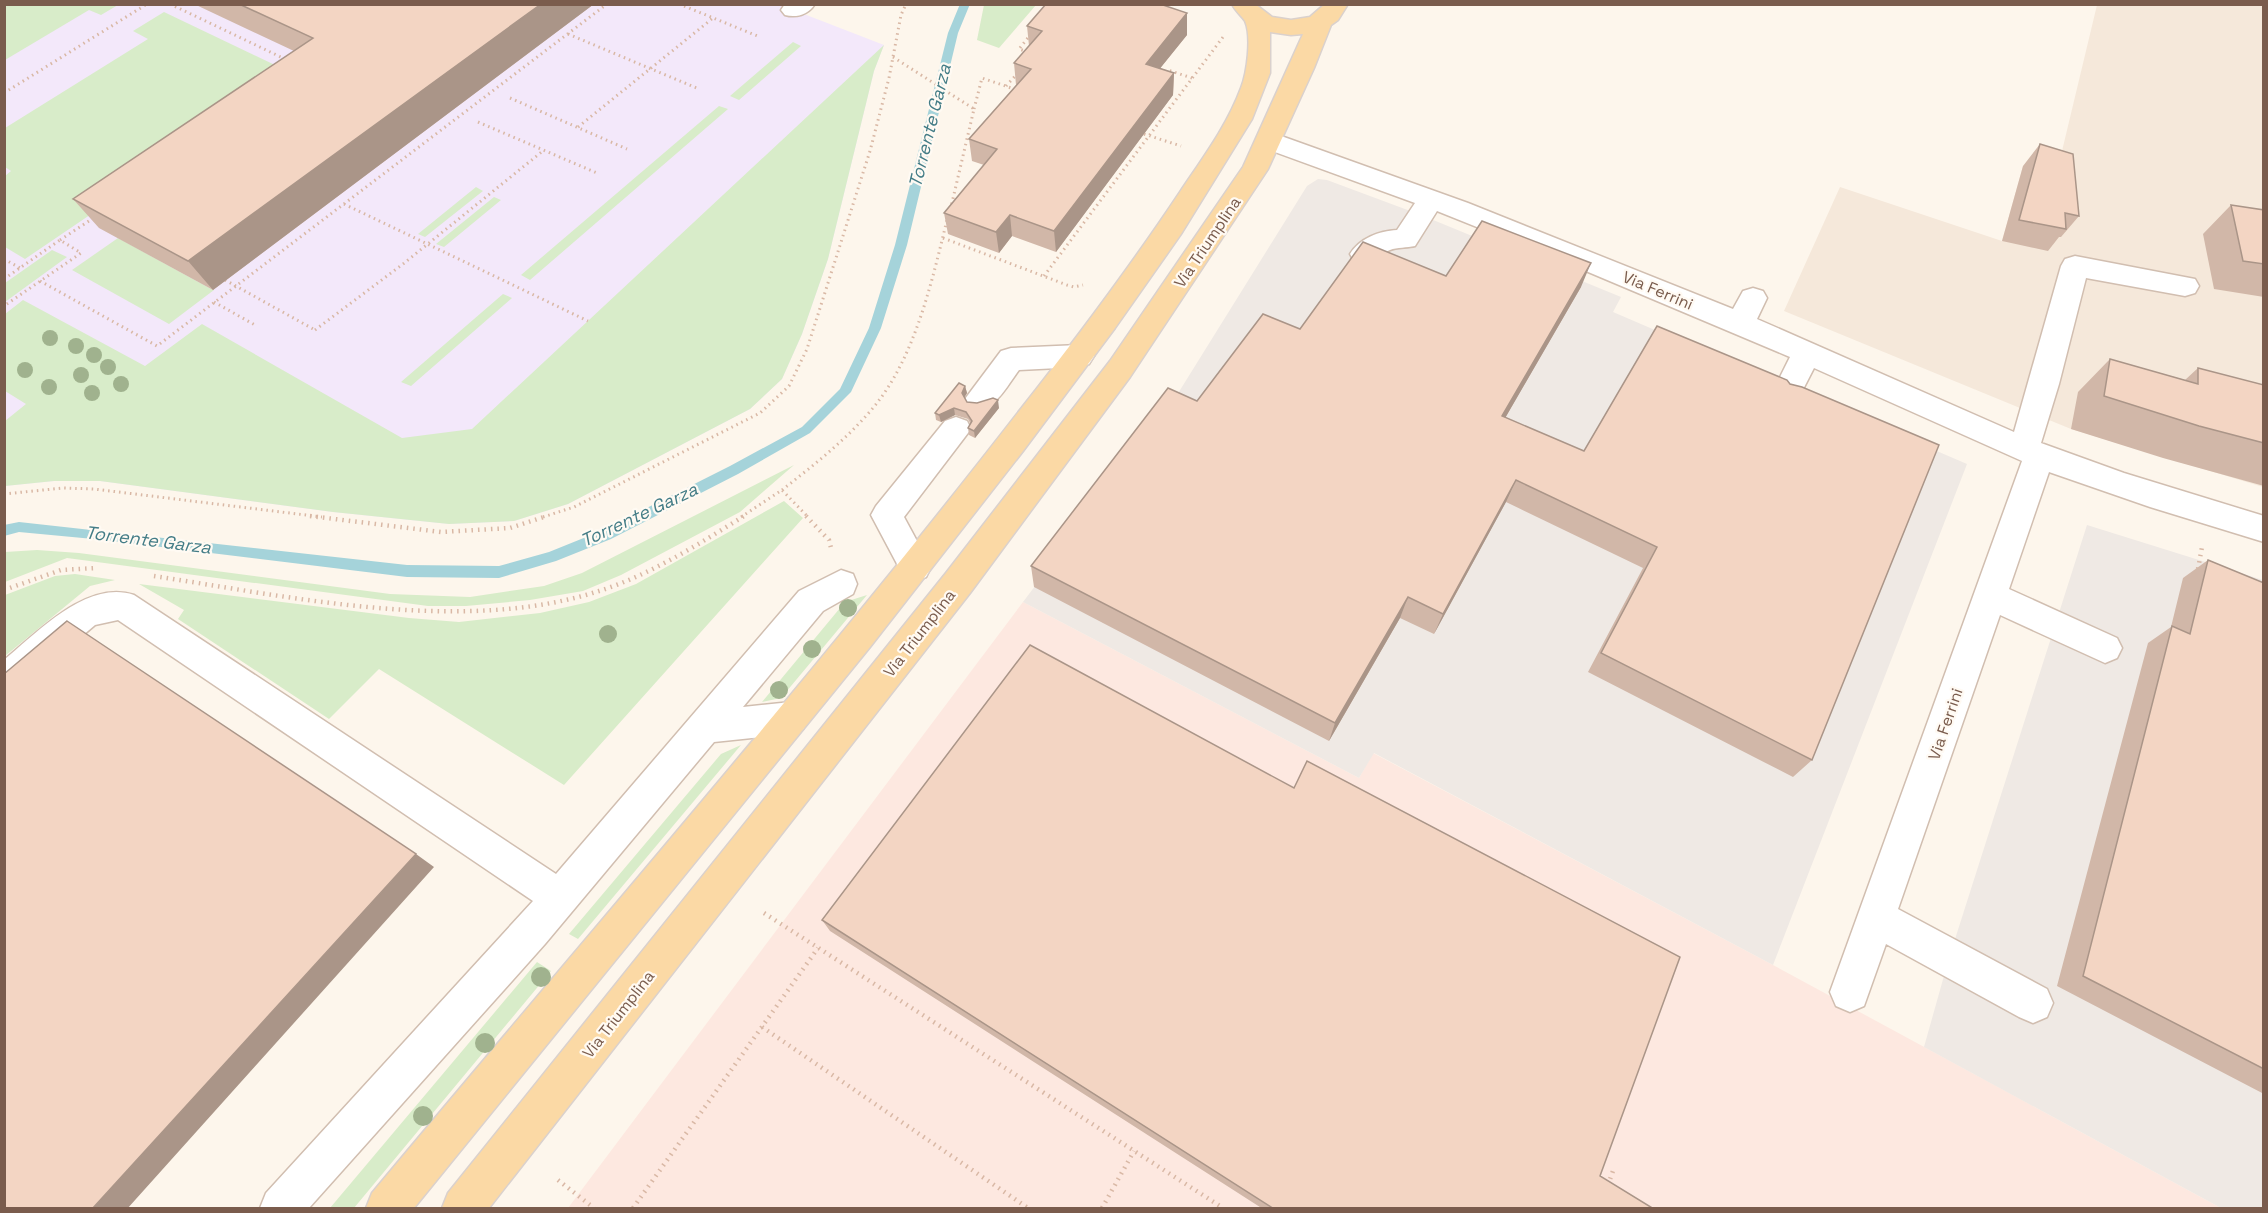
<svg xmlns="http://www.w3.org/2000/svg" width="2268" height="1213" font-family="'Space Grotesk',sans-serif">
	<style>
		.residential { fill: #f5e8da }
		.commercial { fill: #fde8e0 }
		.industrial { fill: #efe9e4 }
		.education { fill: #f3e8fa }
		.green { fill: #d8ecc9 }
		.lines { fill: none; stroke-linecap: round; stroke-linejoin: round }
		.stream { fill: #a5d3da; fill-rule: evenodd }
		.minor-casing { stroke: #d1beb0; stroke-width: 3 }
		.major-casing { stroke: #dad1cd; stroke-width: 3 }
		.path-far1 { stroke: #d9b8a5; stroke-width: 3; stroke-dasharray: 1.5 4; stroke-linecap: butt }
		.path { stroke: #d9b8a5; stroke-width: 4.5; stroke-dasharray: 1.5 5; stroke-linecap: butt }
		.minor { fill: #fff; fill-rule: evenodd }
		.major { fill: #fbd9a5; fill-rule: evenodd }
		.path-bridge { stroke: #d9b8a5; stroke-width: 3; stroke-dasharray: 1.5 4; stroke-linecap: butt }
		.tree { fill: #a0b28e }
		.wall { fill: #d1b7a8 }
		.shaded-wall { fill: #aa9588 }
		.building { fill: #f3d5c3; stroke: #aa9588; stroke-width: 1.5 }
		.labels { text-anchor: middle; stroke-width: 4.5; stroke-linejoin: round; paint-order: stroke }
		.street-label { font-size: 16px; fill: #7a5c4d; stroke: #fffaf3 }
		.water-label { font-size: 18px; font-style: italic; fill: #437c86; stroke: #fffaf3 }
	</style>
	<rect width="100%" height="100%" fill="#fdf6ec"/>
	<path class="residential" d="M 2097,5 L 2263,5 L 2263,487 L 2071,429 L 1784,311 L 1840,187 L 2002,241 L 2023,166 L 2056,176 Z"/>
	<path class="commercial" d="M 1023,602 L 1359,778 L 1373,753 L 1773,965 L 2221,1208 L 568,1208 Z"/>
	<path class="industrial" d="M 1318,179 L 1327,180 L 1421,215 L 1621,297 L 1613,312 L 1967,464 L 1773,965 L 1374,753 L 1359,778 L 1023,602 L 1167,411 L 1307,186 Z
		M 2087,525 L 2263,580 L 2263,1208 L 2221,1208 L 1924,1047 L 1949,958 Z"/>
	<path class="education" d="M 778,4 L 884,45 L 874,71 L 828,259 L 802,334 L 782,379 L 750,409 L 568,504 L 514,521 L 449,524 L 333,512 L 100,481 L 54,481 L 5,486 L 4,5 Z"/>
	<path class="green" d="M 4,5 L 5,4 L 118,5 L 101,15 L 89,10 L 5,60 Z
		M 984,5 L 984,4 L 1036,5 L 999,48 L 977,40 Z
		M 164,12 L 296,75 L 25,259 L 5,247 L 5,176 L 11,171 L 5,167 L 5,128 L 148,39 L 133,31 Z
		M 793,42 L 801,46 L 739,100 L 730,96 Z
		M 884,45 L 874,71 L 828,259 L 802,334 L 782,379 L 750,409 L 568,504 L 514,521 L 449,524 L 333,512 L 100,481 L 54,481 L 5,486 L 5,421 L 26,404 L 5,391 L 5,314 L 23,300 L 145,366 L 202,324 L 402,438 L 472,429 Z
		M 719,106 L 728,109 L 530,280 L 521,275 Z
		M 476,187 L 483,191 L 425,237 L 418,234 Z
		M 494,197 L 501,200 L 444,247 L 436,244 Z
		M 118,238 L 213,290 L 214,290 L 169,324 L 72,270 Z
		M 52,250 L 67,257 L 5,302 L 5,283 Z
		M 503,294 L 512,298 L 411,386 L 401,382 Z
		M 794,465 L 740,512 L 621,575 L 583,591 L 530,600 L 466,606 L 428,606 L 67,558 L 5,582 L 5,552 L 37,550 L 79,553 L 390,594 L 470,597 L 544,586 L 582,573 Z
		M 784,501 L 803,518 L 564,785 L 379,669 L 329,719 L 178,619 L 184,610 L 139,584 L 409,618 L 459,622 L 540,613 L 589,602 L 636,584 Z
		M 75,574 L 115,580 L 90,586 L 5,656 L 5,595 L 55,576 Z
		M 867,595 L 781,698 L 762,702 L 845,602 Z
		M 741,745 L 578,939 L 569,934 L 721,754 Z
		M 537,962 L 551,971 L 354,1208 L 330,1208 Z"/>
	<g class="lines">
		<path class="stream" d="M 960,4 L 970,4 L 958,33 L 907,245 L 881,328 L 851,392 L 810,433 L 738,474 L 611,539 L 556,561 L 499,578 L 407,577 L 104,540 L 19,532 L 4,536 L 4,525 L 19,522 L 407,565 L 499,566 L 549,552 L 601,531 L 730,466 L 802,427 L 840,389 L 869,328 L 895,245 L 948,33 Z"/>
		<defs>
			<path id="minor" d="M 785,4 L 815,4 C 808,15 796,18 785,15 L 781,10 Z
				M 1270,132 L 1468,203 L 1733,309 L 1743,291 L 1753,288 L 1763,291 L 1767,298 L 1757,319 L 2014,432 L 2061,266 L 2065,259 L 2075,256 L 2195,279 L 2199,286 L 2195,293 L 2185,296 L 2086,278 L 2059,384 L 2041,443 L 2124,473 L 2264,516 L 2264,542 L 2150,507 L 2049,472 L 2009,589 L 2117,638 L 2122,648 L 2117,658 L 2105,663 L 2000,615 L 1898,909 L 2047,989 L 2053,1003 L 2047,1017 L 2033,1023 L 2019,1017 L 1886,944 L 1864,1006 L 1850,1012 L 1836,1006 L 1830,992 L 2022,461 L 1814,368 L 1795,405 L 1785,408 L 1775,405 L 1770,397 L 1790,357 L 1574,266 L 1437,211 L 1415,246 C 1407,248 1397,247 1390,250 C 1374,256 1374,267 1354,261 L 1350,254 C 1360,238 1379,231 1397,230 L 1415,203 L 1261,147 L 1257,141 L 1261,135 Z
				M 1079,345 L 1089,348 L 1094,356 L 1089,364 L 1079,367 L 1019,370 C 1006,387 994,415 969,407 L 965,399 L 1001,351 L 1011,348 Z
				M 956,417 L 967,421 L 971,429 L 904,517 L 931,567 L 926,577 L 915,581 L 904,577 L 871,515 L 876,506 L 945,421 Z
				M 841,570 L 853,574 L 857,584 L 853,594 L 823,611 L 743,707 L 791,702 L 803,707 L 808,718 L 803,729 L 791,734 L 714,742 L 545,944 L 309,1208 L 260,1208 L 266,1193 L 533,901 L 118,620 L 95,625 L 16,692 L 4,696 L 4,660 C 37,633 87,579 134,595 L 556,874 L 799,591 Z"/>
			<path id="major" d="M 1232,4 L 1255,4 L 1272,17 L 1291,20 L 1310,17 L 1325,4 L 1348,4 L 1338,20 L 1331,25 L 1314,68 L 1268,169 L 1130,377 L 970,593 L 489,1208 L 442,1208 L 448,1193 L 946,573 L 1110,361 L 1243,167 L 1303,34 L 1291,35 L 1270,32 L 1270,73 L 1252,119 L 1181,234 L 1115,328 L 1023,451 L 870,647 L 414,1208 L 366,1208 L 372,1193 C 589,933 812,678 1020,410 C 1076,339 1130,267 1180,192 C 1202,159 1227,126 1241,88 C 1247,73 1252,37 1245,21 C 1241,15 1235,11 1232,4 Z"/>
		</defs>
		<use href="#minor" class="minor-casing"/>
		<use href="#major" class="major-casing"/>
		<path class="path-far1" d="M 170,4 L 287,60
			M 679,4 L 760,37
			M 568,34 L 699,89
			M 1028,52 L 1019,49 L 1031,34
			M 893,57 L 974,109 L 951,207
			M 1166,73 L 1168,70 L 1192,78
			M 1006,86 L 1017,74
			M 4,93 L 147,4
			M 510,98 L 627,149
			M 974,109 L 982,78 L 1017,90
			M 478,122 L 597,173
			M 578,127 L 713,18
			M 1144,134 L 1181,146
			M 344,204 L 588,321
			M 943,238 L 1067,285 L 1074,287 L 1083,285
			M 60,240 L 95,217
			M 4,259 L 20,268
			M 1044,276 L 1223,37
			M 4,279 L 60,240 L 81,253 L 4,306
			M 40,281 L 157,346 L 607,4
			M 214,302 L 255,325
			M 315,330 L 403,264 L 544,150
			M 782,490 C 815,464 850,437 877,403 C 916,353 932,281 947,220
			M 4,494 L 63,488 L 94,489 L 322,517
			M 543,517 L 574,507 L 760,413 L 789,386 L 807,349 L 870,151 L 889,78 L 901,15 L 906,4
			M 741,517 L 782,490 L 808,517"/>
		<path class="path" d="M 310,516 L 441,532 L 510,528 L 547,516
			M 806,516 L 829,540 L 831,548
			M 2198,569 L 2202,547
			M 154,576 C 292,597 463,635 599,591 C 650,575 699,544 744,516
			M 4,590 L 61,570 L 96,568
			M 764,913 L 1223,1208
			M 762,1027 L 1028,1208
			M 558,1180 L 594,1208
			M 1608,1185 L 1614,1168
			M 633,1208 L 818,948
			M 1102,1208 L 1134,1151"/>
		<use href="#minor" class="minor"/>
		<use href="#major" class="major"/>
		<path class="path-bridge" d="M 225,280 L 315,330"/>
	</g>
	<g class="tree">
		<circle cx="50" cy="338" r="8"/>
		<circle cx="76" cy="346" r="8"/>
		<circle cx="94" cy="355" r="8"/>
		<circle cx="108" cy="367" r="8"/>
		<circle cx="25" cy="370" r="8"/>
		<circle cx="81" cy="375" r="8"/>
		<circle cx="121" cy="384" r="8"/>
		<circle cx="49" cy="387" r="8"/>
		<circle cx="92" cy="393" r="8"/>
		<circle cx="848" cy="608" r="9"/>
		<circle cx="608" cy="634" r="9"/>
		<circle cx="812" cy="649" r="9"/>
		<circle cx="779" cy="690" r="9"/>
		<circle cx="541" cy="977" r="10"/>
		<circle cx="485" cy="1043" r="10"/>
		<circle cx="423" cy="1116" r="10"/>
	</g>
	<path class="wall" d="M 194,4 L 594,4 L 213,290 L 99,228 L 73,199 L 294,51 Z
		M 1187,13 L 1187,35 L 1160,68 L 1174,73 L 1173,95 L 1056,252 L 1012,236 L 999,253 L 948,234 L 944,213 L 984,165 L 972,161 L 969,139 L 1016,85 L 1014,63 L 1029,46 L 1027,26 Z
		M 2040,144 L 2079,216 L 2061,237 L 2059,237 L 2048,251 L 2002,241 L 2023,166 Z
		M 2231,205 L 2264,210 L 2264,297 L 2214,289 L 2203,234 Z
		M 1446,276 L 1581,287 L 1505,418 L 1584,451 L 1657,326 L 1812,760 L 1793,777 L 1588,672 L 1643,568 L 1506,502 L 1434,634 L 1400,618 L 1329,741 L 1034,587 L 1031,566 L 1197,401 L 1300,329 Z
		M 2110,359 L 2185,380 L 2198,368 L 2264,385 L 2264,486 L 2163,458 L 2071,429 L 2078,392 Z
		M 965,386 L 967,393 L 964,397 L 967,402 L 999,408 L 975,438 L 969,435 L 968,428 L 970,423 L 968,419 L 955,415 L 941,422 L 936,420 L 935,413 Z
		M 2208,560 L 2264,583 L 2264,1094 L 2057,986 L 2148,643 L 2171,627 L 2183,578 Z
		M 822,920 L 1600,1176 L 1654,1209 L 1263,1209 L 830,931 Z"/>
	<path class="shaded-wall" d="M 541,4 L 594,4 L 213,290 L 188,261 Z
		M 1187,13 L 1187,35 L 1146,86 L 1146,64 Z
		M 1174,73 L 1173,95 L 1056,252 L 1054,231 Z
		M 1010,215 L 1012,236 L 999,253 L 996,232 Z
		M 1591,263 L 1581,287 L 1493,439 L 1502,416 Z
		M 965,386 L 967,393 L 963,400 L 962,393 Z
		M 998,400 L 999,408 L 975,438 L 974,431 Z
		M 954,408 L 955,415 L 941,422 L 939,415 Z
		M 1516,480 L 1506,502 L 1434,634 L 1443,614 Z
		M 1408,597 L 1400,618 L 1329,741 L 1335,723 Z
		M 416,854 L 434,867 L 127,1209 L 92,1209 Z"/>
	<path class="building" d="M 239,4 L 541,4 L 188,261 L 73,199 L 313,38 Z
		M 1046,4 L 1160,4 L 1187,13 L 1146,64 L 1174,73 L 1054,231 L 1010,215 L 996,232 L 944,213 L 997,149 L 969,139 L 1031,69 L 1014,63 L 1042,31 L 1027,26 Z
		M 2040,144 L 2073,154 L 2079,216 L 2065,213 L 2066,229 L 2019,220 Z
		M 2231,205 L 2264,210 L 2264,264 L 2243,261 Z
		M 1482,221 L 1591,263 L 1502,416 L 1584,451 L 1657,326 L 1787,380 L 1790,384 L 1802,387 L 1939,445 L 1812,760 L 1601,653 L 1657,547 L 1516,480 L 1443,614 L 1408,597 L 1335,723 L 1031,566 L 1168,388 L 1197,401 L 1263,314 L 1300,329 L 1363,242 L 1446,276 Z
		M 2110,359 L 2198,384 L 2198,368 L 2264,385 L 2264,443 L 2199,426 L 2104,396 Z
		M 959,383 L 965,386 L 962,393 L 967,402 L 977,403 L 993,398 L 998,400 L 974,431 L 968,428 L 972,421 L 966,412 L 954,408 L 939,415 L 935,413 Z
		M 2208,560 L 2264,583 L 2264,1069 L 2083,976 L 2172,626 L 2190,634 Z
		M 67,621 L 416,854 L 92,1209 L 4,1209 L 4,674 Z
		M 1030,645 L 1294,788 L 1307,761 L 1680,957 L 1600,1176 L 1654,1209 L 1274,1209 L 822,920 Z"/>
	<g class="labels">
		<g class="street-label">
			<text transform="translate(1207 242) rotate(-56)" y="6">Via Triumplina</text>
			<text transform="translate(1658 290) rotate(23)" y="6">Via Ferrini</text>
			<text transform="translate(919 633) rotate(-52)" y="6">Via Triumplina</text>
			<text transform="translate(1945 724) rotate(-71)" y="6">Via Ferrini</text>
			<text transform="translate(618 1014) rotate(-52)" y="6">Via Triumplina</text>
		</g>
		<g class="water-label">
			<text transform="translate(930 126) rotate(-76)" y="6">Torrente Garza</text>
			<text transform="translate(639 515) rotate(-25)" y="6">Torrente Garza</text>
			<text transform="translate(148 540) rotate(7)" y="6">Torrente Garza</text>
		</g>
	</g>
	<rect width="2268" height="1213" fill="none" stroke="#7a5c4d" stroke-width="12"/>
</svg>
